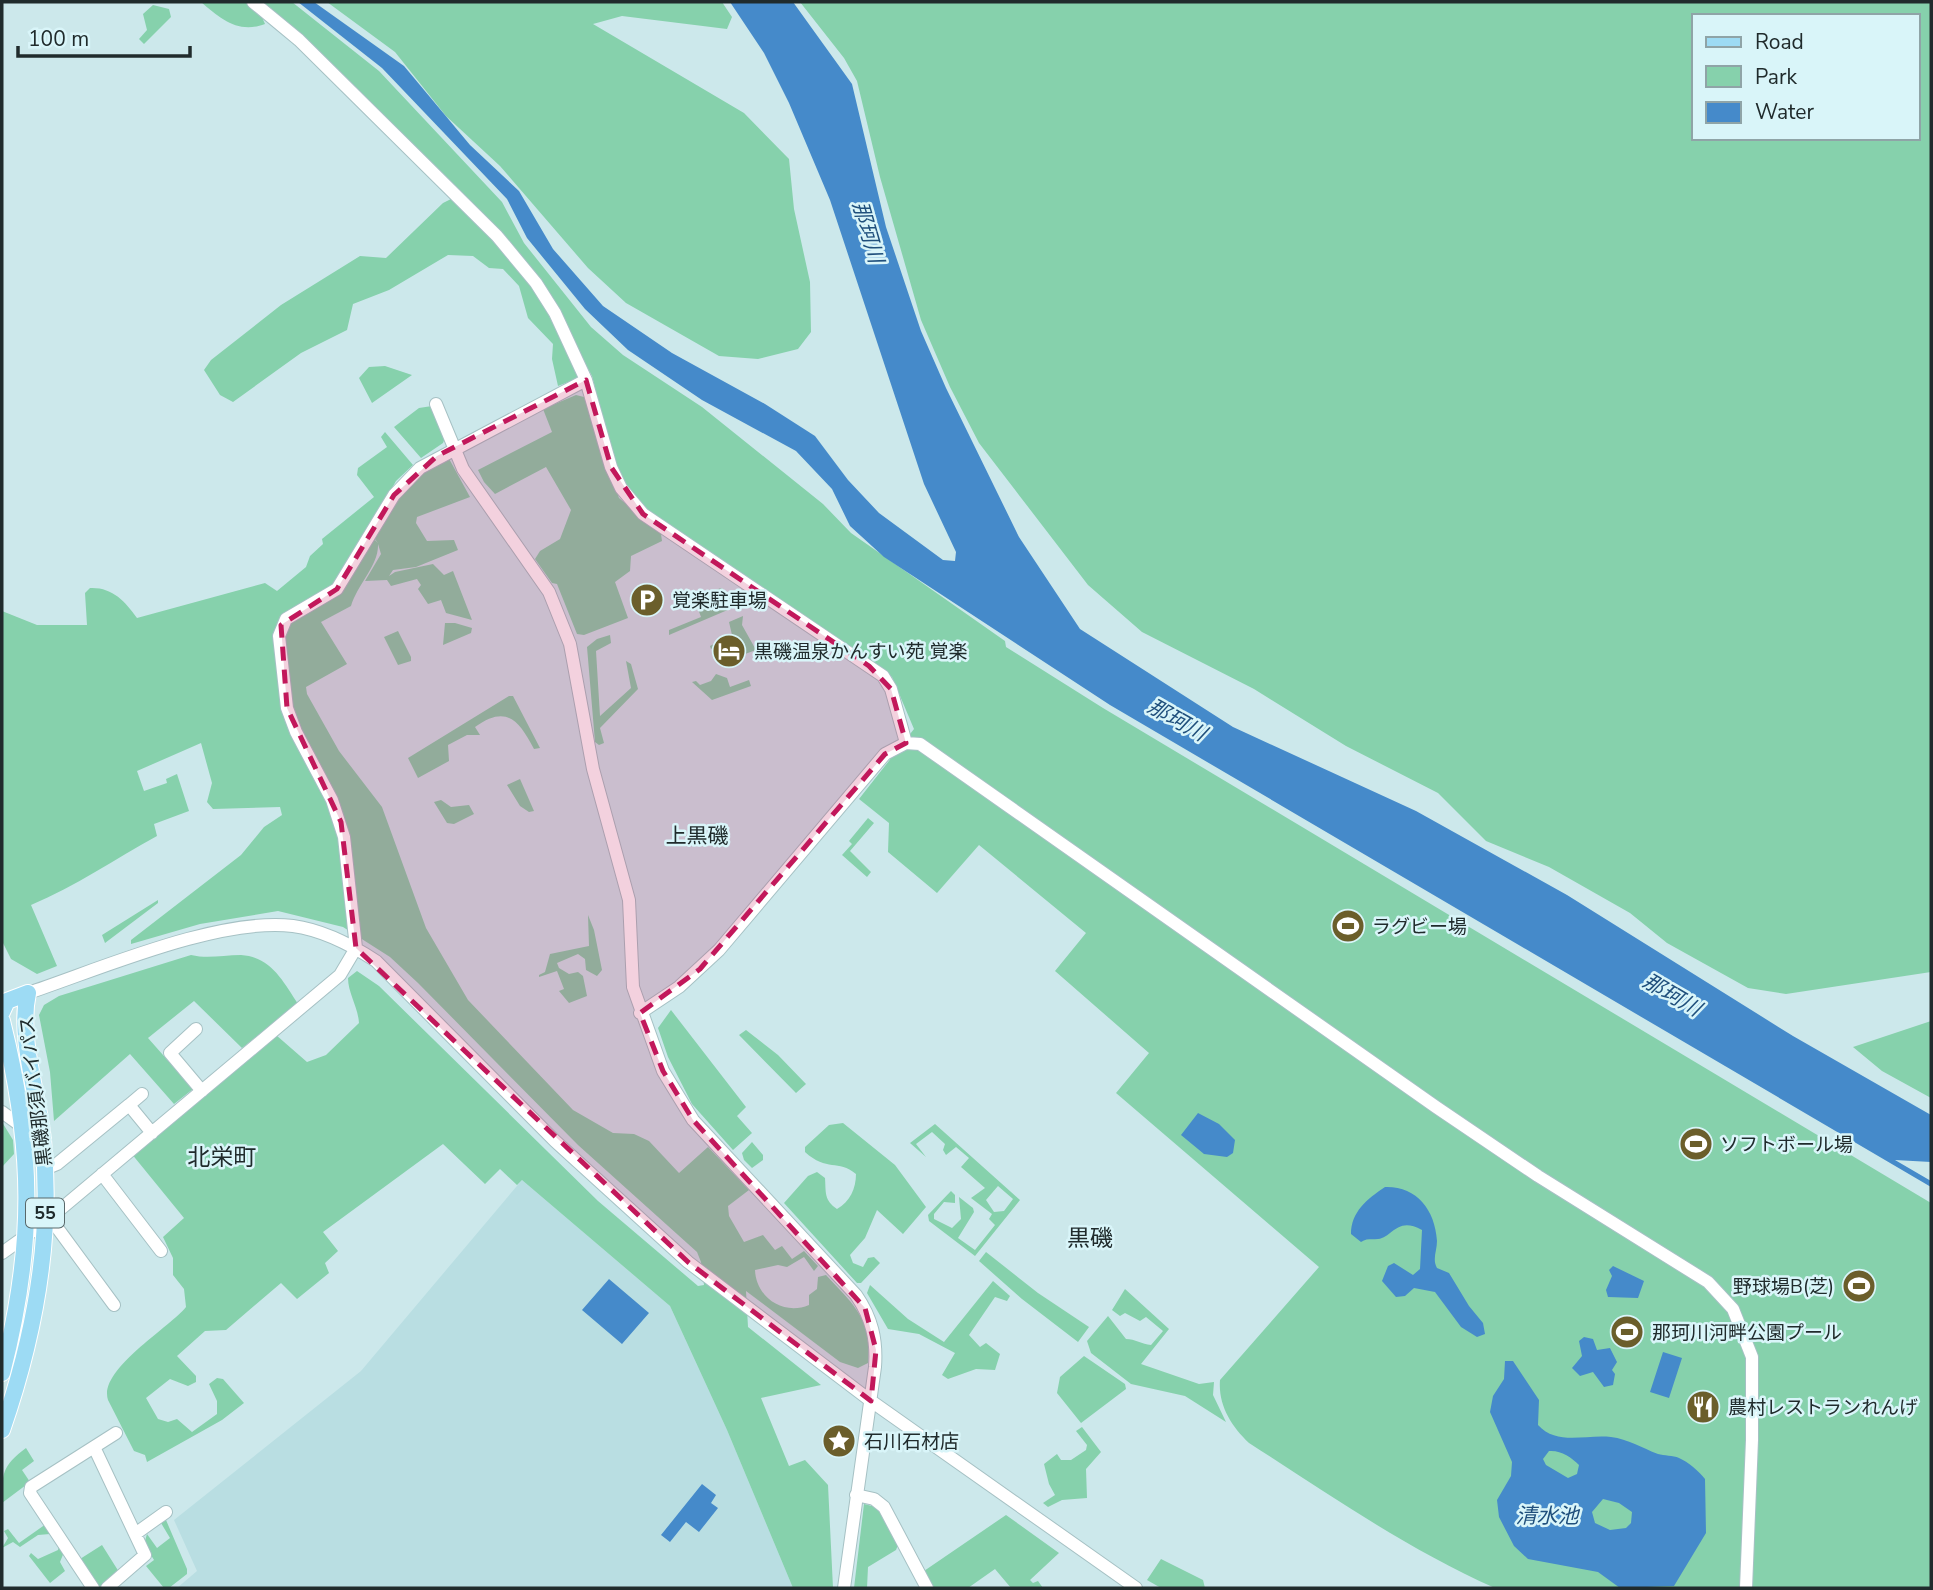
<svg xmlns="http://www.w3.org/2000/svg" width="1933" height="1590" font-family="'Nunito Sans','Noto Sans JP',sans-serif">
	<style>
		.built { fill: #b9dee2 }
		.green { fill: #86d1ac; fill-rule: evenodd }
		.water { fill: #458aca; fill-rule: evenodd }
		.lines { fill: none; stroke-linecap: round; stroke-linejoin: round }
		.minor-casing { stroke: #a6c1c4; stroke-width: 14 }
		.major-casing { stroke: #fff; stroke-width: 18 }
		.minor { stroke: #fff; stroke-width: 12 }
		.major { stroke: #9ddbf4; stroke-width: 16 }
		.marked { fill: #c2185b; fill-opacity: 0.2; stroke: #c2185b; stroke-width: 5; stroke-dasharray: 14 9; stroke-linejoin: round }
		.labels { text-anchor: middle; stroke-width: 5; stroke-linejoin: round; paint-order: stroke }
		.shield { fill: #d9f5f9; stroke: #58686a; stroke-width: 2 }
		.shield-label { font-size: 18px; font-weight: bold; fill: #202b2c }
		.poi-label { font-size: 19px; fill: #202b2c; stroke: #d9f5f9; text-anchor: start }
		.street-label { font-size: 19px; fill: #202b2c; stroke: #d9f5f9 }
		.water-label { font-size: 21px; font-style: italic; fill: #1f4f7c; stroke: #d9f5f9 }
		.neighbourhood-label { font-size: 21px; fill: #202b2c; stroke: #d9f5f9 }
		.quarter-label { font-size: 23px; fill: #202b2c; stroke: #d9f5f9 }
	</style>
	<rect width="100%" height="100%" fill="#cce8eb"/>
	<path class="built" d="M 522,1180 L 670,1306 L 727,1430 L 793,1588 L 177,1588 L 197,1571 L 174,1520 L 361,1371 Z"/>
	<path class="green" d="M 201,2 L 245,2 L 261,15 L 265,24 C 238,34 221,19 201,2 Z
		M 263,2 L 292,2 L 379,71 L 502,202 L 524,243 L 591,327 L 623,355 L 702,407 L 823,504 L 851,533 L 1005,641 L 1006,647 L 1103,708 L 1931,1203 L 1931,1588 L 1495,1588 C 1407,1549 1330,1495 1249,1443 C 1231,1426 1218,1405 1220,1380 L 1319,1267 L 1116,1093 L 1149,1053 L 1055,971 L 1086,933 L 979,845 L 937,893 L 888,852 L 889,823 L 859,799 L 914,729 L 892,677 L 651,514 L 626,488 L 614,464 L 592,376 L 540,281 L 502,232 L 318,50 Z
		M 327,2 L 722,2 L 732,17 L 727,29 L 622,16 L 593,24 L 744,113 L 789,159 L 794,209 L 810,282 L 811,332 L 798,349 L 758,359 L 719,356 L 626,303 L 588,268 L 500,166 L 446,116 L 395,52 Z
		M 800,2 L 1931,2 L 1931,972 L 1786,994 L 1748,988 L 1667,943 L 1630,913 L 1549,867 L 1486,841 L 1438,793 L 1346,746 L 1254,689 L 1142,632 L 1088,585 L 979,443 L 950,387 L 921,320 L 880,177 L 857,81 L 844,58 ZM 1693,16 L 1917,16 L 1917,138 L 1693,138 Z
		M 153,5 L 169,9 L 171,17 L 144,44 L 139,39 L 147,30 L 143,14 Z
		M 453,198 L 535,287 L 578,375 L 576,379 L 558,386 L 552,359 L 553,344 L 528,318 L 519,286 L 503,269 L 489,268 L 473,256 L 448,255 L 389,290 L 353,304 L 347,330 L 301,353 L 233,402 L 220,395 L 204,370 L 211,360 L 281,305 L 360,256 L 386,258 L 443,203 Z
		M 385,366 L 412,375 L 372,403 L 359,378 L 369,367 Z
		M 576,395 L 584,397 L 619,498 L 661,534 L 662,541 L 631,556 L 630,571 L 615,582 L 628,618 L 584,635 L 577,634 L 557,584 L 552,583 L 535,559 L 540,551 L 560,539 L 571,510 L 546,467 L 495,494 L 484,482 L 478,470 L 552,432 L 543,409 Z
		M 432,406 L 445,438 L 443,443 L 421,458 L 394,427 L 419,408 Z
		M 385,432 L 413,465 L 396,481 L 367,532 L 378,543 L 374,538 C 395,502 410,478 447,455 L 470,497 L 417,517 L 416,523 L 427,541 L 454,540 L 458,550 L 416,567 L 393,570 L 389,576 L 395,572 L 433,564 L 444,575 L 453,571 L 472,620 L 446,613 L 441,600 L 428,604 L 418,589 L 421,585 L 417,579 L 391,586 L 387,580 L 365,581 L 381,554 L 378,544 C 379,565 357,585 351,606 L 321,622 L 347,664 L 306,687 L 307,694 L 339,751 L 382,807 L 426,928 L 468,1000 L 573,1110 L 613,1133 L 634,1134 L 649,1141 L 679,1173 L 708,1147 L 749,1190 L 728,1206 L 729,1216 L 744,1242 L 763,1235 L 775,1250 L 782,1246 L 792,1259 L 804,1251 L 818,1266 L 814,1271 L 804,1257 L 787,1267 L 778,1265 L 755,1270 C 756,1297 783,1316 809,1305 L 809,1295 L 817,1289 L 818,1277 L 826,1275 C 854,1305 872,1319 868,1363 L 858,1368 L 840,1362 L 746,1291 L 748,1327 L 821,1385 L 761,1398 L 789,1466 L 805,1460 L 828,1485 L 833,1588 L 793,1588 L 727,1430 L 670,1306 L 522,1180 L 517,1185 L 500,1169 L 485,1184 L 443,1144 L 323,1232 L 338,1251 L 325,1263 L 329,1273 L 297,1299 L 281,1283 L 226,1330 L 205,1331 L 177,1356 L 196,1376 L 196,1382 L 188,1386 L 170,1379 L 146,1398 L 158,1419 L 168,1422 L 177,1419 L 192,1432 L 217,1414 L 217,1401 L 209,1384 L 217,1378 L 223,1379 L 244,1403 L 222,1420 L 147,1462 L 145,1455 L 134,1451 L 108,1400 C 98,1370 169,1328 186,1307 L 184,1289 L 173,1275 L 173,1258 L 163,1237 L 184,1218 L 131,1153 L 276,1035 L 307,1062 L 326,1055 L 359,1023 C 358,1007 348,993 348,978 L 357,971 L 379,986 L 598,1201 L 698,1286 L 704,1285 L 701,1262 L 697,1252 L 578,1145 L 418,983 L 390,957 L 343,927 L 278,911 L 200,924 L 131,944 L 131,940 L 241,855 L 264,827 L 282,815 L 280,807 L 213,809 L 207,802 L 212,783 L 201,743 L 137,771 L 144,791 L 167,783 L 166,779 L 177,774 L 189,811 L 154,824 L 157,836 C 115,859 76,886 31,905 L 57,966 L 37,974 L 11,959 L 2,941 L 2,611 L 37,625 L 87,625 L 85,593 L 90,588 C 112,587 125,601 137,618 L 265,583 L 277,591 L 306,567 L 310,556 L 323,544 L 322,539 L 374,497 L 357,475 L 358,468 L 387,447 L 381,437 Z
		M 721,588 L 744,603 L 669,635 L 669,630 L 701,617 L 694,598 Z
		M 743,616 L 742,625 L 756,650 L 745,654 L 735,638 L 711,649 L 710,646 L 732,635 L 729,622 Z
		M 445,623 L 455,623 L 472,628 L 471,633 L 443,645 Z
		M 398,631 L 411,657 L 411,661 L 398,665 L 384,637 Z
		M 610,635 L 611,643 L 596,651 L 600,716 L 631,688 L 626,661 L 631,664 L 638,689 L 600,728 L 604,743 L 599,745 L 595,742 L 587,647 L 597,639 Z
		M 716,674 L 727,678 L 730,687 L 749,680 L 751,686 L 712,700 L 692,682 L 696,681 L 700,685 L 711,681 Z
		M 509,696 L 513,696 L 540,748 L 534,749 C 519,721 507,704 475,727 L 480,735 L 467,735 L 448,745 L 449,761 L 418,778 L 408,758 Z
		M 520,779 L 534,811 L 529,812 L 520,806 L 507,785 Z
		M 441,800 L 451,807 L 469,805 L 474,814 L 454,824 L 447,823 L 434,802 Z
		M 868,818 L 874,823 L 850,851 L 871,872 L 867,877 L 842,855 L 852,844 L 849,841 Z
		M 158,900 L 158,903 L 105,943 L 102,935 Z
		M 588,915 L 594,930 L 602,970 L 597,976 L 586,970 L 585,959 L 578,954 L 557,963 L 559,968 L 569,974 L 578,972 L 583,976 L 587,996 L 569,1003 L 559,991 L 564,989 L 557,971 L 539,977 L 539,975 L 545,972 L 550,954 L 589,946 Z
		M 191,955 C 208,959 223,955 241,955 C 271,957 283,981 298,1004 L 242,1048 L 194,1001 L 148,1038 L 193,1089 L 174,1104 L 130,1054 L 54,1121 L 50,1072 L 39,1015 L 44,1005 L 59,996 Z
		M 671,1010 L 746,1107 L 737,1116 L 752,1133 L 733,1150 L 692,1104 L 668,1057 L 658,1028 Z
		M 1931,1021 L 1931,1098 L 1882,1071 L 1853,1047 Z
		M 746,1030 L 778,1055 L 806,1084 L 796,1093 L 739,1035 Z
		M 2,1122 L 13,1140 L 14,1154 L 2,1167 Z
		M 843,1123 L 895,1165 L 926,1207 L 903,1234 L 877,1210 L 865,1238 L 850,1255 L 853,1263 L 863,1267 L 868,1258 L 874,1257 L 880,1263 L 861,1283 L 857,1283 L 784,1203 L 808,1176 L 817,1172 L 825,1178 C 826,1193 824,1200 837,1209 C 850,1202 856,1188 856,1174 C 838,1159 827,1172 805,1152 L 805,1147 L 829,1125 Z
		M 935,1124 L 1020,1200 L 975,1256 L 929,1221 L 928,1215 L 951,1191 L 955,1195 L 955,1203 L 944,1202 L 934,1214 L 934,1219 L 952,1228 L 961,1219 L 959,1197 L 973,1208 L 974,1212 L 958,1238 L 975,1250 L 995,1225 L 989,1219 L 992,1214 L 971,1198 L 985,1188 L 961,1167 L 969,1158 L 956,1147 L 946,1155 L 943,1150 L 945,1144 L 932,1132 L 916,1144 L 926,1157 L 910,1143 ZM 998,1186 L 1013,1199 L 1004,1211 L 994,1212 L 986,1200 Z
		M 752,1142 L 763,1155 L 763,1160 L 752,1168 L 744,1160 L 742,1153 Z
		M 986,1252 L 1038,1293 L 1089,1327 L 1078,1342 L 1022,1299 L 979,1261 Z
		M 993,1281 L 1010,1296 L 1007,1301 L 995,1297 L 969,1335 L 980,1347 L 986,1343 L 1000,1354 L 995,1370 L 976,1369 L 948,1379 L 942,1375 L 955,1353 L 919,1334 L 888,1329 L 867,1293 L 870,1285 L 908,1319 L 944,1342 Z
		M 1125,1289 L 1169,1329 L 1141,1364 L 1199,1384 L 1214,1382 L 1213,1395 L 1226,1422 L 1185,1396 L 1131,1384 L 1091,1353 L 1087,1341 L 1108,1316 L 1126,1339 C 1135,1339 1142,1344 1151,1345 L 1163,1331 L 1146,1317 L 1140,1321 L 1125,1313 L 1120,1316 L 1112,1310 Z
		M 1084,1356 L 1125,1384 L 1126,1389 L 1081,1423 L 1057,1393 L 1060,1377 Z
		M 1082,1427 L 1101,1452 L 1086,1469 L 1087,1498 L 1062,1500 L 1048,1507 L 1043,1503 L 1055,1495 L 1049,1484 L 1044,1464 L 1057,1454 L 1061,1460 L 1071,1460 L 1086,1450 L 1087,1445 L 1076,1431 Z
		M 26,1448 L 34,1461 L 22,1470 L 30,1482 L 2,1503 C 2,1473 2,1466 26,1448 Z
		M 864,1504 L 880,1508 L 898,1545 L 896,1550 L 868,1567 L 867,1588 L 854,1588 Z
		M 1006,1515 L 1059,1553 L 1030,1580 L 1033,1583 L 1038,1581 L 1043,1588 L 1011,1588 L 995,1569 L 968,1588 L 934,1588 L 924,1571 Z
		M 166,1520 L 187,1569 L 187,1574 L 169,1588 L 164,1588 L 146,1566 L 154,1560 L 144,1544 L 147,1534 L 157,1548 L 170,1538 L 161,1523 Z
		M 46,1524 L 64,1552 L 60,1562 L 65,1571 L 50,1583 L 29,1556 L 31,1553 L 38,1559 L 58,1550 L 59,1546 L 50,1534 L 38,1535 L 20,1547 L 13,1542 L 2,1548 L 8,1538 L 4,1531 L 8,1529 L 19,1543 Z
		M 102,1545 L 119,1572 L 98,1588 L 80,1559 Z
		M 1161,1559 L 1203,1580 L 1205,1588 L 1161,1588 L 1147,1580 Z"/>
	<path class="water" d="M 298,2 L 314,2 L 404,66 L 470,145 L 519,191 L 553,249 L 603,306 L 672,353 L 765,404 L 815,436 L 848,480 L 879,513 L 943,560 L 955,561 L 956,552 L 924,484 L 830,200 L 789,103 L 764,53 L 730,2 L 793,2 L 852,84 L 886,227 L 921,331 L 946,388 L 1019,537 L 1080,629 L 1233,727 L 1416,811 L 1567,895 L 1793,1036 L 1931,1115 L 1931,1162 L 1895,1160 L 1931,1181 L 1931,1187 L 1110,705 L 884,557 L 850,526 L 832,489 L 796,451 L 702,400 L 628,350 L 585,309 L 527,238 L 507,199 L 382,68 Z
		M 1198,1113 L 1219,1124 L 1235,1140 L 1233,1153 L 1227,1157 L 1204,1154 L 1181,1135 Z
		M 1385,1187 C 1416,1186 1435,1209 1437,1241 C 1437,1251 1432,1259 1437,1268 L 1449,1273 L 1469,1306 L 1483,1323 L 1485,1334 L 1477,1337 L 1461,1327 L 1435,1292 L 1414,1288 L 1405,1296 L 1396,1297 L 1382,1281 L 1388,1266 L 1394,1263 L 1413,1275 L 1420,1269 L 1422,1230 C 1397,1216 1393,1237 1378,1239 C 1371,1240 1367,1238 1361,1242 L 1351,1234 C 1351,1212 1367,1199 1385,1187 Z
		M 1613,1266 L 1644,1281 L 1638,1298 L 1608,1297 L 1606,1290 L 1612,1276 L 1609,1270 Z
		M 609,1279 L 649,1313 L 622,1344 L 582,1310 Z
		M 1584,1337 L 1593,1339 L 1597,1350 L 1610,1348 L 1617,1362 L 1612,1370 L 1615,1374 L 1613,1385 L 1604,1387 L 1593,1372 L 1580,1376 L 1572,1368 L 1582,1356 L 1579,1341 Z
		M 1663,1352 L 1682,1358 L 1669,1398 L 1650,1392 Z
		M 1505,1361 L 1513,1361 L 1539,1400 L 1538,1425 C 1557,1446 1586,1434 1611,1437 C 1628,1439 1642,1448 1658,1454 C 1664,1456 1673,1455 1679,1458 C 1688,1462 1699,1471 1705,1479 L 1706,1533 L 1674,1586 L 1620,1588 L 1598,1572 L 1528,1559 L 1514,1546 L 1499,1517 L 1497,1500 L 1511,1476 L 1512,1462 L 1490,1412 L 1493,1396 L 1504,1379 ZM 1549,1451 C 1561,1450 1571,1457 1579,1465 L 1577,1474 L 1568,1478 L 1546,1465 L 1543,1459 ZM 1603,1499 L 1619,1503 L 1632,1512 L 1631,1523 L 1626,1528 L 1610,1530 L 1595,1523 L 1592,1512 Z
		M 702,1484 L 716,1495 L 711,1503 L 718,1508 L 699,1532 L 686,1522 L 670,1542 L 661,1535 Z"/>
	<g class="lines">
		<defs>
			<path id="minor" d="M 253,2 L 299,40 L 497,236 L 536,283 L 555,313 L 586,380 L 611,467 L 621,488 L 643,514 L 883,676 L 891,689 L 906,743
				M 436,404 L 463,469 L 549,592 L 570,644 L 593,769 L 629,900 L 633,987 L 663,1071 L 693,1120 L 856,1295 C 872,1318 877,1340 875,1367 L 844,1588
				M 28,993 C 100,969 219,917 293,926 C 323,930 350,944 376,961 L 555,1141 L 688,1262 L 871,1401 L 1136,1588
				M 640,1013 L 679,987 L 719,950 L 885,754 L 906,743 L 920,744 L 1436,1107 L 1538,1176 L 1708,1282 L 1733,1309 L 1752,1357 L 1752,1440 L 1746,1588
				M 196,1029 L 170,1053 L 202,1091
				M 129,1105 L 142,1094
				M 2,1112 L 24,1128
				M 45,1169 L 57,1164 L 129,1105 L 152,1133
				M 102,1174 L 161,1251
				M 50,1218 L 114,1305
				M 2,1253 L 44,1223 L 340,975 L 356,948 L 344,837 L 332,800 L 296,732 L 287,708 L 279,636 L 286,619 L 337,589 L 394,495 L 420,468 L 586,380
				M 94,1447 L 145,1555 L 107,1588
				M 856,1495 L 874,1499 L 884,1507 L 927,1588
				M 135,1534 L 166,1512
				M 93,1588 L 30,1493 L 31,1487 L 116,1433"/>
			<path id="major" d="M 2,1012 L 7,1001 L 28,993
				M 2,1021 C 34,1148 35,1246 2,1373
				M 2,1430 C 34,1338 53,1239 43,1140 C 38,1093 18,1038 28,993"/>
		</defs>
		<use href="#minor" class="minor-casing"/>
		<use href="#major" class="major-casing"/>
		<use href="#minor" class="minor"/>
		<use href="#major" class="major"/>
	</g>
	<path class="marked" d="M 586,380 L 611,467 L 643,514 L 869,666 L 891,689 L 906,743 L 885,754 L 700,969 L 640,1013 L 663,1071 L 693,1120 L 865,1308 L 876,1350 L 871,1401 L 688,1262 L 356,948 L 341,822 L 287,708 L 281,625 L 337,589 L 394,495 L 437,456 Z"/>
	<defs>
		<symbol id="parking-disc" viewBox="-11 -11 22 22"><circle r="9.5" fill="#6b5e2b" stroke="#d9f5f9"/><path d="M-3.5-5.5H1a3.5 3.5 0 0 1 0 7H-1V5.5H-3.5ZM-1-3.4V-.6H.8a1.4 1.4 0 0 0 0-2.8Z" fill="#fff"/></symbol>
		<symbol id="hotel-disc" viewBox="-11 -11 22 22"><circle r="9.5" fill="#6b5e2b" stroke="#d9f5f9"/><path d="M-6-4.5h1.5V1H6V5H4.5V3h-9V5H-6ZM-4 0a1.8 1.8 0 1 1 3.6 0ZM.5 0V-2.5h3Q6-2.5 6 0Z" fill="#fff"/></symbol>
		<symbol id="stadium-disc" viewBox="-11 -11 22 22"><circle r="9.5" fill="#6b5e2b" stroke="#d9f5f9"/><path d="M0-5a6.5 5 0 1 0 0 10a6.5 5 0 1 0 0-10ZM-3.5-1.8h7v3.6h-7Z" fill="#fff"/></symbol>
		<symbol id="restaurant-disc" viewBox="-11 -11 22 22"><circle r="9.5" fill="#6b5e2b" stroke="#d9f5f9"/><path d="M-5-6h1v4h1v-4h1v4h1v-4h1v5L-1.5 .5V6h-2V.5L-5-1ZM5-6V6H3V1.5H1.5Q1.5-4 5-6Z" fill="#fff"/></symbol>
		<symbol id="sight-disc" viewBox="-11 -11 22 22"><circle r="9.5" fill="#6b5e2b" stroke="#d9f5f9"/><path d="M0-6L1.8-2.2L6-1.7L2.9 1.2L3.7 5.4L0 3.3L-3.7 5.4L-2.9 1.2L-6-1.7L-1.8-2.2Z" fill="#fff"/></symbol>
	</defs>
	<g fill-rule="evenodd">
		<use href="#parking-disc" x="628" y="581" width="38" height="38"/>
		<use href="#hotel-disc" x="710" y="632" width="38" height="38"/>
		<use href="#stadium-disc" x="1329" y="907" width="38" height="38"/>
		<use href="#stadium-disc" x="1677" y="1125" width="38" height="38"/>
		<use href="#stadium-disc" x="1840" y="1267" width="38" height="38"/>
		<use href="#stadium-disc" x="1608" y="1313" width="38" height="38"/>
		<use href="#restaurant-disc" x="1684" y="1388" width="38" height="38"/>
		<use href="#sight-disc" x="820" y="1422" width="38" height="38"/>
	</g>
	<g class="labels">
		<rect class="shield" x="26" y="1198.5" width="38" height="29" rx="5"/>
		<g class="shield-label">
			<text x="45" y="1219">55</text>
		</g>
		<g class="poi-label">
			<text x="672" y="607">覚楽駐車場</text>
			<text x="754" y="658">黒磯温泉かんすい苑 覚楽</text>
			<text x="1372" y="933">ラグビー場</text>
			<text x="1720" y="1151">ソフトボール場</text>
			<text x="1834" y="1293" text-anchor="end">野球場B(芝)</text>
			<text x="1652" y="1339">那珂川河畔公園プール</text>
			<text x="1728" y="1414">農村レストランれんげ</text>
			<text x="864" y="1448">石川石材店</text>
		</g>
		<g class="street-label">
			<text transform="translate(35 1091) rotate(-97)" y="7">黒磯那須バイパス</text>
		</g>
		<g class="water-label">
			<text transform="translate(868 232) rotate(74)" y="7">那珂川</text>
			<text transform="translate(1177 720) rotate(29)" y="7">那珂川</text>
			<text transform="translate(1672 995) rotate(30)" y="7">那珂川</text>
			<text x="1547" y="1523">清水池</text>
		</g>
		<g class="neighbourhood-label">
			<text x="697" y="843">上黒磯</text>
		</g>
		<g class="quarter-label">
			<text x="222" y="1165">北栄町</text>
			<text x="1090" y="1246">黒磯</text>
		</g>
	</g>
	<rect width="1933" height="1590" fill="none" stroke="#202b2c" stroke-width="7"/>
	<rect x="1692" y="14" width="228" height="126" fill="#d9f5f9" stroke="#8fa4a7" stroke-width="2"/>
	<rect x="1706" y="37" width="35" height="10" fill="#9ddbf4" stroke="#8fa4a7" stroke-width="2"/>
	<text x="1755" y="49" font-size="21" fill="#202b2c">Road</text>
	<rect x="1706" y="66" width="35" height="21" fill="#86d1ac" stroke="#8fa4a7" stroke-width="2"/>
	<text x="1755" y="84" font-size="21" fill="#202b2c">Park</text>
	<rect x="1706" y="102" width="35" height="21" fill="#458aca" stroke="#8fa4a7" stroke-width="2"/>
	<text x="1755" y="119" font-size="21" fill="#202b2c">Water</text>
	<path d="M18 46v10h172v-10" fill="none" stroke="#202b2c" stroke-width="3.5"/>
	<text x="28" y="46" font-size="21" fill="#202b2c" stroke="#d9f5f9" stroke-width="5" paint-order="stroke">100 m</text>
</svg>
